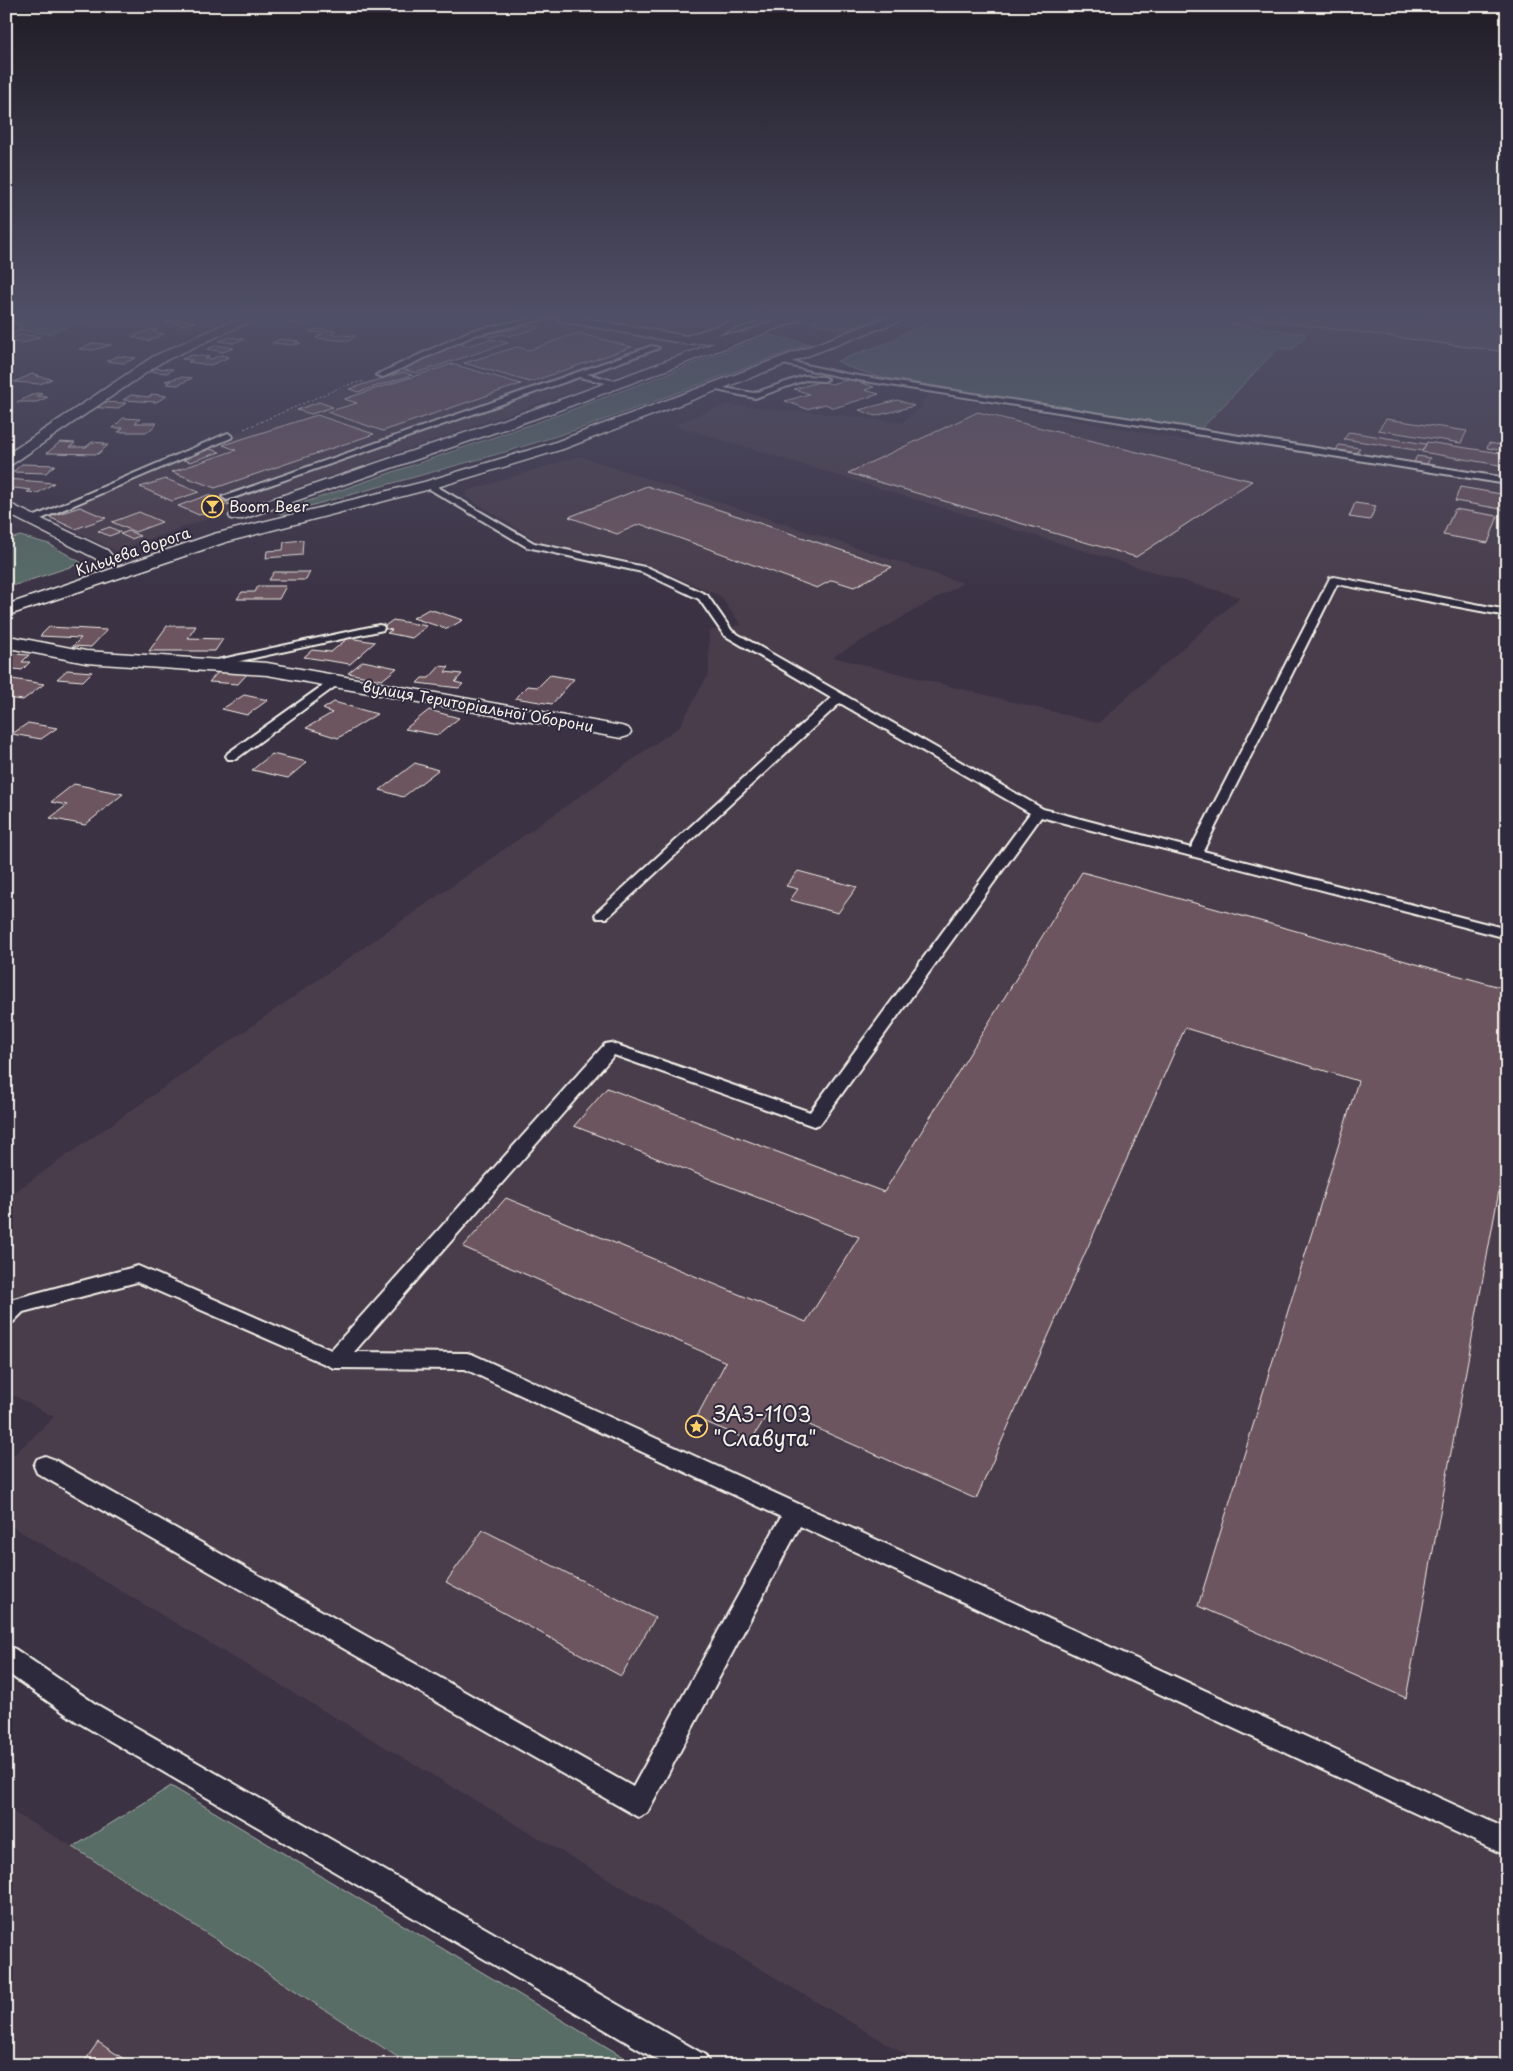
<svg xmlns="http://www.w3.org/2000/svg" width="1513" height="2071" font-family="'Playpen Sans',sans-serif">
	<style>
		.built { fill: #4a3c4c }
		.green { fill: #596d66; stroke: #a6afa7 }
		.building { fill: #6c545e; stroke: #f4f1e8 }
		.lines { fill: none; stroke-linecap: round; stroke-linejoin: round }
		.service-casing { stroke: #f4f1e8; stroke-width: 4 }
		.minor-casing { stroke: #f4f1e8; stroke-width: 3 }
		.tertiary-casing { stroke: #f4f1e8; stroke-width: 3 }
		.trunk-casing { stroke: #f4f1e8; stroke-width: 3 }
		.path { stroke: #f4f1e8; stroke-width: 1; stroke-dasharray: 2.5 2; stroke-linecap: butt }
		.service { fill: #2f2a3d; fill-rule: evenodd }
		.minor { fill: #2f2a3d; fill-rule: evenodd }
		.tertiary { fill: #2f2a3d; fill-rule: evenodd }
		.trunk { fill: #2f2a3d; fill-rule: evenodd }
		.labels { text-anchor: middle; stroke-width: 4; stroke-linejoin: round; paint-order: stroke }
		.far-poi-label { font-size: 15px; fill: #f4f1e8; stroke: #2f2a3d; text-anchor: start }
		.far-street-label { font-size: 15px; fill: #f4f1e8; stroke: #2f2a3d }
		.near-poi-label { font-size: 21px; fill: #f4f1e8; stroke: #2f2a3d; text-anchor: start }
	</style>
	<rect width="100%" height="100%" fill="#3b3244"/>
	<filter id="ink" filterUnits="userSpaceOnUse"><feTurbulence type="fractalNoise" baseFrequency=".02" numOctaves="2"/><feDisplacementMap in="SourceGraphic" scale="10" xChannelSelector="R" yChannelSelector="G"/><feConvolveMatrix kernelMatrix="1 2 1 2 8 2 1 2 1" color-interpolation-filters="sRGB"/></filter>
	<g filter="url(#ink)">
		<path class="built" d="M 1183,317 L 1507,317 L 1507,2065 L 923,2065 L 6,1523 L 6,1462 L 54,1417 L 6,1391 L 6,1198 L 679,727 L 709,673 L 709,631 L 741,625 L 720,596 L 644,563 L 539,542 L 465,496 L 467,491 L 579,456 L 963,583 L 833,657 L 1098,723 L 1240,597 L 1173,578 L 673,425 L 726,404 L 789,412 L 811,412 L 902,423 L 921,408 L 922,400 L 929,394 L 1191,441 L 1278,348 L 1306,334 Z
			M 548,318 L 650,334 L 681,342 L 686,346 L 683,351 L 674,356 L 116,551 L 47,517 L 155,469 L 346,387 L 387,374 L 478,333 Z
			M 6,1808 L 73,1847 L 410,2065 L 6,2065 Z"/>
		<path class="green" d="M 6,317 L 91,317 L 48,334 L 19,330 L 24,325 L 18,323 L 6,324 Z
			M 821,317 L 881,317 L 845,330 L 810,322 Z
			M 944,317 L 1183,317 L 1306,334 L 1293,349 L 1278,348 L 1201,429 L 880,377 L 848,367 L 837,361 L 890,342 L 904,333 Z
			M 769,335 L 809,344 L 585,427 L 512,450 L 281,514 L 277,512 L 555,416 Z
			M 20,536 L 49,544 L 82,563 L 6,588 L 6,540 Z
			M 171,1786 L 637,2065 L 410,2065 L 73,1847 Z"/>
		<path class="building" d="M 298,317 L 312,317 L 321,318 L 310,324 L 289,323 Z
			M 1242,317 L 1507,317 L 1507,352 Z
			M 174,319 L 195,322 L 187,325 L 166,322 Z
			M 533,325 L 539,328 L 509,336 L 503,334 L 491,337 L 483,335 Z
			M 151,329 L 158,330 L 153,332 L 164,334 L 147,341 L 132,337 Z
			M 315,329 L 336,331 L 331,334 L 356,336 L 349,341 L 316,338 L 323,333 L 310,332 Z
			M 578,333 L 632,347 L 530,382 L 464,363 L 517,347 L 529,350 Z
			M 22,334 L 40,337 L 23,343 L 6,341 Z
			M 230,337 L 244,339 L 234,343 L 219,341 Z
			M 280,339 L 299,341 L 295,343 L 301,343 L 296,345 L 272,343 Z
			M 491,339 L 508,343 L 416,373 L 401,369 L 456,343 L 468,346 Z
			M 93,343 L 111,345 L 93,350 L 79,349 Z
			M 217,345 L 234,348 L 223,352 L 207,349 Z
			M 192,355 L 209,357 L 205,359 L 212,359 L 220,355 L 229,357 L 211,365 L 188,362 L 192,360 L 182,359 Z
			M 118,356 L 136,358 L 124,363 L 106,361 Z
			M 452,364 L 521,384 L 383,431 L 327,412 L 357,403 L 344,399 Z
			M 152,368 L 173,369 L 167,373 L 145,371 Z
			M 403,372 L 412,375 L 358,392 L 349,389 Z
			M 32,374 L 39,375 L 36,376 L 52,379 L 40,384 L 14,382 Z
			M 181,377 L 192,378 L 178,385 L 166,384 L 171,381 L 165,381 Z
			M 851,379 L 874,387 L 865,390 L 879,394 L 834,408 L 825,404 L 807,409 L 785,401 L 809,394 L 794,389 L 822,381 L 831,384 Z
			M 36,393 L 42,394 L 37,396 L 48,397 L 37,402 L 17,402 Z
			M 153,394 L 167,396 L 156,402 L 123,400 L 131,395 L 149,397 Z
			M 898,400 L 914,406 L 875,416 L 859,410 Z
			M 99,402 L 126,403 L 117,409 L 90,407 Z
			M 319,402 L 333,407 L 311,414 L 297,410 Z
			M 978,412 L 1252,481 L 1136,557 L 848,473 Z
			M 317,415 L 374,434 L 215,488 L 172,472 L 236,450 L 223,445 Z
			M 123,418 L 140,419 L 135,423 L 157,423 L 148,432 L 118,432 L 123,428 L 113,428 Z
			M 1386,419 L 1407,422 L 1467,431 L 1461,443 L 1378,430 Z
			M 1349,432 L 1426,444 L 1422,451 L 1344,439 Z
			M 60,442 L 75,443 L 70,447 L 86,447 L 92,442 L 104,443 L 102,445 L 108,445 L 98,454 L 47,453 Z
			M 1427,442 L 1507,454 L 1507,462 L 1505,466 L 1422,452 Z
			M 1489,443 L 1507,446 L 1507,451 L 1487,448 Z
			M 1339,445 L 1360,448 L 1356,453 L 1336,450 Z
			M 210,449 L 220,452 L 190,462 L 180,459 Z
			M 1417,456 L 1430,458 L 1427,464 L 1414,462 Z
			M 22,464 L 55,465 L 46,473 L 13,472 Z
			M 8,479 L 54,483 L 38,493 L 27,492 L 31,490 L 15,488 L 10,491 L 6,490 L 6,480 Z
			M 166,479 L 199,492 L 172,501 L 140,487 Z
			M 647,486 L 892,567 L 854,587 L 832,580 L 817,588 L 640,524 L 617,534 L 569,517 Z
			M 1460,487 L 1507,495 L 1507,510 L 1455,501 Z
			M 208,495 L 230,504 L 199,515 L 178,506 Z
			M 1355,503 L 1376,506 L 1370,520 L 1349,517 Z
			M 80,507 L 106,518 L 75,529 L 49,517 Z
			M 1455,509 L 1498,516 L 1488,543 L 1443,535 Z
			M 139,512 L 162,522 L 135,532 L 112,522 Z
			M 110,527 L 120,532 L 109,536 L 98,531 Z
			M 129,531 L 140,536 L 131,539 L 120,534 Z
			M 303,540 L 302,555 L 266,558 L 267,551 L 283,550 L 284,542 Z
			M 274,572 L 310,572 L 306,580 L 269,580 Z
			M 258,586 L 286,586 L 279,599 L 237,599 L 242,592 L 255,592 Z
			M 429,609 L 463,620 L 447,629 L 413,618 Z
			M 393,620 L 427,626 L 412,638 L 387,633 L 392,630 L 382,628 Z
			M 167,626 L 196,626 L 188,638 L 223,639 L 215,651 L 149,651 Z
			M 49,627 L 107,630 L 91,647 L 73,646 L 81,638 L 40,636 Z
			M 348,638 L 375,642 L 350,664 L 304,657 L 312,650 L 331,652 Z
			M 12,654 L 29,655 L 22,662 L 30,662 L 22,670 L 6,668 L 6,658 Z
			M 363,661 L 397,668 L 382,680 L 348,673 Z
			M 440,666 L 449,667 L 445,672 L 462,674 L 455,682 L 463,684 L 459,688 L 417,683 L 422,678 L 429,678 Z
			M 67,670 L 92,672 L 83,681 L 57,679 Z
			M 220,670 L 249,672 L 238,684 L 209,682 Z
			M 550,675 L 574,679 L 552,704 L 515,698 L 527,686 L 538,687 Z
			M 6,678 L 44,684 L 23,700 L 6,698 L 8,686 L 6,686 Z
			M 244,695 L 268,700 L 247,715 L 222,709 Z
			M 334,702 L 377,714 L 338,738 L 306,728 L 332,713 L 323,709 Z
			M 429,710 L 459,718 L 438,735 L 405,729 Z
			M 28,723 L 57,728 L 41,739 L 12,734 Z
			M 272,754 L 307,762 L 288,778 L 252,770 Z
			M 415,763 L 438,770 L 403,797 L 380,790 Z
			M 74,784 L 123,794 L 85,825 L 50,818 L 67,805 L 51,802 Z
			M 798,871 L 857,887 L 838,913 L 790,900 L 798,889 L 786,886 Z
			M 1082,872 L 1507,989 L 1507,1147 L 1406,1698 L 1198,1606 L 1358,1081 L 1185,1028 L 976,1499 L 771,1408 L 751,1441 L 696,1418 L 726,1362 L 463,1247 L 506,1198 L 806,1322 L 859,1237 L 574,1126 L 607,1088 L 884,1192 Z
			M 483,1530 L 655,1618 L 621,1676 L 446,1582 Z
			M 98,2042 L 133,2065 L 82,2065 Z"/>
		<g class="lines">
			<defs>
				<path id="service" d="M 540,317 L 552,317 L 475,335 L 383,377 L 376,375 L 470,331 Z
					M 652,346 L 659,348 L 587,374 L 619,382 L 619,386 L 579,377 L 230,499 L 227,500 L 222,497 Z
					M 779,359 L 846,374 L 1507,478 L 1507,484 L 846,378 L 779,363 Z
					M 804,376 L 824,377 L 828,379 L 824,381 L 805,380 L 755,398 L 707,388 L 711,386 L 754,393 Z
					M 228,433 L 232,436 L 231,438 L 34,522 L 31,523 L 26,520 Z
					M 429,482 L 534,543 L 649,568 L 707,595 L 732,631 L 1043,809 L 1191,848 L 1330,578 L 1334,577 L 1507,610 L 1507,616 L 1337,584 L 1203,851 L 1507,929 L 1507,938 L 1041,817 L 820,1124 L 814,1126 L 808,1124 L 614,1055 L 354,1352 L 467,1353 L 474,1355 L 1507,1829 L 1507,1856 L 800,1526 L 647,1813 L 638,1817 L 37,1473 L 34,1466 L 37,1459 L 45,1456 L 53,1459 L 633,1787 L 781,1517 L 465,1369 L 334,1368 L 137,1282 L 23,1312 L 13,1322 L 6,1324 L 6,1304 L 10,1300 L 138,1266 L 331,1350 L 605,1044 L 611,1043 L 810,1112 L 1030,813 L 840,703 L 607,918 L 597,918 L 595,915 L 597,912 L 831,698 L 724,635 L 699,599 L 642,572 L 527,547 L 426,487 L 426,483 Z
					M 379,625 L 383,626 L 384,628 L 383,630 L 208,668 L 202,665 L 208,662 Z
					M 336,677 L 340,679 L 342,681 L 340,683 L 236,759 L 228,759 L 226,756 L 228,753 L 332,679 Z
					M 6,1645 L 15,1649 L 94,1703 L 705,2055 L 710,2065 L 666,2065 L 76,1721 L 6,1672 Z"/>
				<path id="minor" d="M 240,317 L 255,317 L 253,320 L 162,362 L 11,465 L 6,466 L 6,455 L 154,356 Z
					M 744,317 L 761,317 L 759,320 L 691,343 L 683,343 L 681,340 L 683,337 Z
					M 6,321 L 18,325 L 20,328 L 6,338 Z
					M 6,502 L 107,550 L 117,561 L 114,565 C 105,567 101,564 95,558 L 6,513 Z
					M 14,637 L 86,651 L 267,663 L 621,726 L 628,728 L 631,732 L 628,736 L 621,738 L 267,675 L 86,663 L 14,649 L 6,651 L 6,639 Z"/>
				<path id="tertiary" d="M 554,317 L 579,317 L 687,336 L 742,333 L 748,337 L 742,341 L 687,344 L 560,321 Z"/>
				<path id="trunk" d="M 785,317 L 802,317 L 800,320 L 551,413 L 243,519 L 231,519 L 229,516 L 231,513 L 541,407 Z
					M 888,317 L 904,317 L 902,320 L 563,449 L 434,488 L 226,542 L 6,616 L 6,605 L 214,534 L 424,482 L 553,443 Z"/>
			</defs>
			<use href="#service" class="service-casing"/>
			<use href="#minor" class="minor-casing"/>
			<use href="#tertiary" class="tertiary-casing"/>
			<use href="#trunk" class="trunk-casing"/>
			<path class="path" d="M 244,429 L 344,386 L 364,381"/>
			<use href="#service" class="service"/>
			<use href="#minor" class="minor"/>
			<use href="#tertiary" class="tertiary"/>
			<use href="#trunk" class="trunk"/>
		</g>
	</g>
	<linearGradient id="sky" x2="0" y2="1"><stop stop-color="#201c25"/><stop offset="0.52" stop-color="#4f4f67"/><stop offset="1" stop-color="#4f4f67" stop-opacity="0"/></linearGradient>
	<rect width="1513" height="607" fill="url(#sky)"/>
	<defs>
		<symbol id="bar-ring" viewBox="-11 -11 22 22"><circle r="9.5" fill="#2f2a3d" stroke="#ffd166" stroke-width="1.5"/><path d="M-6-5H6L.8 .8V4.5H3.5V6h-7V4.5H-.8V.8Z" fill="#ffd166"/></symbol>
		<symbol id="sight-ring" viewBox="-11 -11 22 22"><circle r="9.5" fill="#2f2a3d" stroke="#ffd166" stroke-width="1.5"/><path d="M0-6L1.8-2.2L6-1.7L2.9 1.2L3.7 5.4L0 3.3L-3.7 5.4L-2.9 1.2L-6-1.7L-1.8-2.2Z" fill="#ffd166"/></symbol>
	</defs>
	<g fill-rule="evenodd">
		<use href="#bar-ring" x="200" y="494" width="25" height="25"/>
		<use href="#sight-ring" x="684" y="1414" width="25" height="25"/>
	</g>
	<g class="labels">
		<g class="far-poi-label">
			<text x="229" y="512">Boom Beer</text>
		</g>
		<g class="far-street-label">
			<text transform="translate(133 552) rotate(-19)" y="5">Кільцева дорога</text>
			<text transform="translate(478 707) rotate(10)" y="5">вулиця Територіальної Оборони</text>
		</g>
		<g class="near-poi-label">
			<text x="713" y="1422">ЗАЗ-1103<tspan x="713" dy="24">"Славута"</tspan></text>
		</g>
	</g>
	<rect width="1513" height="2071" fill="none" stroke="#2f2a3d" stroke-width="25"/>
	<rect x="12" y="12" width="1488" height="2046" fill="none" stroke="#f4f1e8" stroke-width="2" filter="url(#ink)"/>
</svg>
